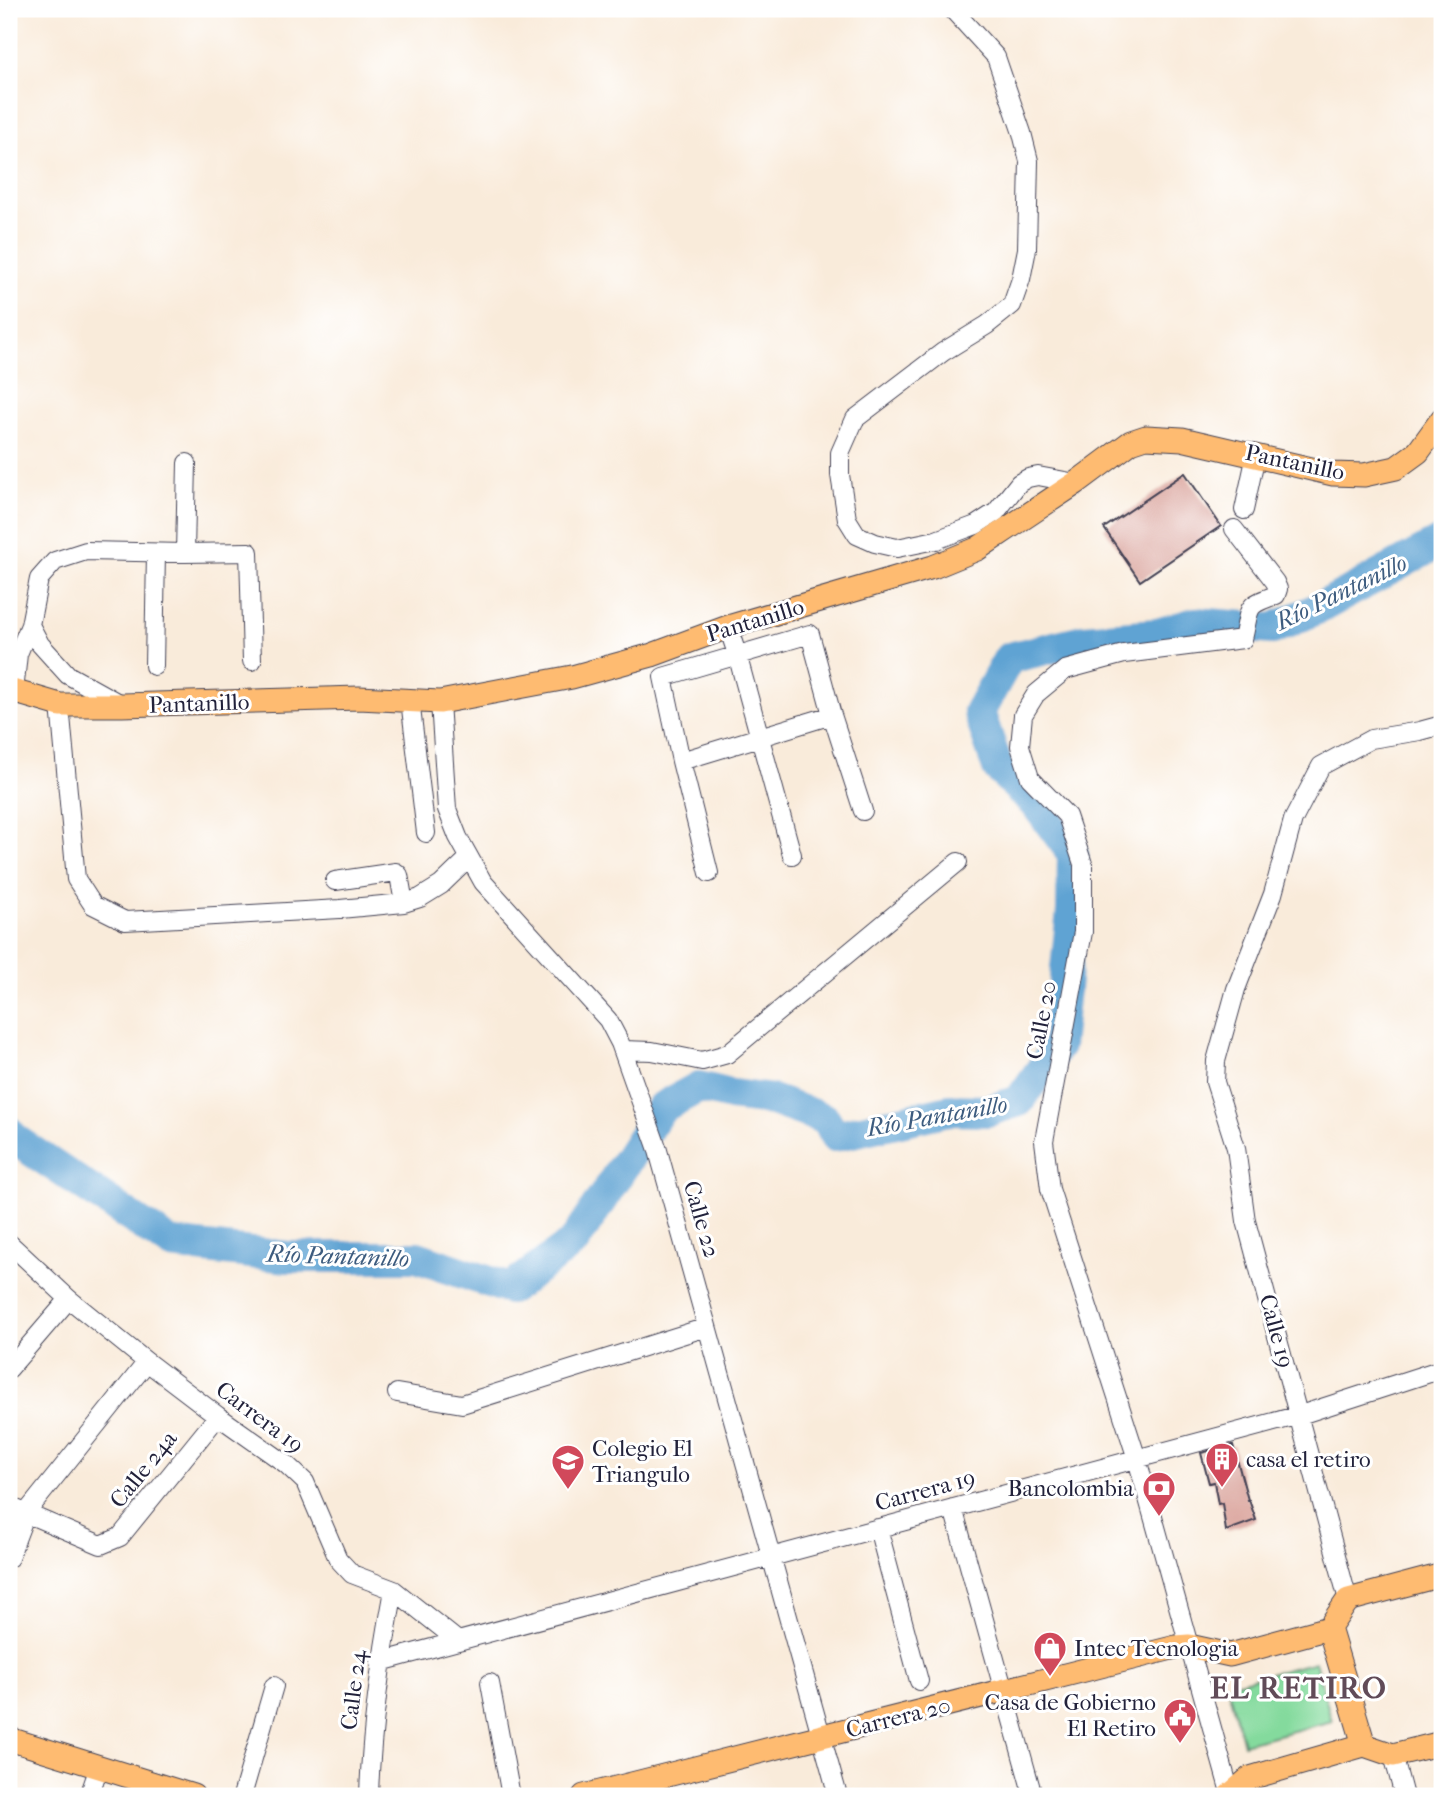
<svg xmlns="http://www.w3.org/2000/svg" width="1451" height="1805" font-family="'IM FELL French Canon',serif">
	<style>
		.green { fill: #84da9d; stroke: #537e6c; stroke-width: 2 }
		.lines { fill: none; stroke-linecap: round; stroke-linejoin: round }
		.river { stroke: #5ea3d3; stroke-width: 32 }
		.building { fill: #d5978e }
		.minor-casing { stroke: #424053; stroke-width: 20 }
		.major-casing { stroke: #424053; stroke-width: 25 }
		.minor { stroke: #fff; stroke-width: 18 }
		.major { stroke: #febb71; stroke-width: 23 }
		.labels { text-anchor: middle; stroke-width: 6; stroke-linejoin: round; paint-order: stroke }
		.street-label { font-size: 23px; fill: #22223b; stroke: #fff }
		.poi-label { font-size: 23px; fill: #22223b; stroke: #fff; text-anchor: start }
		.water-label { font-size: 24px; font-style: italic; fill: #3d5c7f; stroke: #fff }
		.district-label { font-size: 30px; font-weight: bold; letter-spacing: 2px; fill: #614b58; stroke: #fff }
	</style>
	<rect width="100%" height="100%" fill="#fff"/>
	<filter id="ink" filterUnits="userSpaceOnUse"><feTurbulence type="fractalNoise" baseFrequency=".0143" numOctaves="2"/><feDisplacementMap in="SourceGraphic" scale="14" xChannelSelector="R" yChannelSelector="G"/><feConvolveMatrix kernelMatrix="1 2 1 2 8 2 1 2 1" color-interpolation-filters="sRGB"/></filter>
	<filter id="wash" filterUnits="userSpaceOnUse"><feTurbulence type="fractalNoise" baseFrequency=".00686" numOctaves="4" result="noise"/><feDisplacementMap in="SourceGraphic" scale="28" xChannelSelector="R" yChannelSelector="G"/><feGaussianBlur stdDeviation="1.57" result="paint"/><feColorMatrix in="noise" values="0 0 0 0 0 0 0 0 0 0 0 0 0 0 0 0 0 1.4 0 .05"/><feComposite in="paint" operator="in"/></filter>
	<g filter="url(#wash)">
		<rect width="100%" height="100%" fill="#f9ebda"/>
		<path class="green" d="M 1315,1662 L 1332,1721 L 1243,1744 L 1227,1685 Z"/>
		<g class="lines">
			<path class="river" d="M 9,1132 L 14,1139 L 171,1244 L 288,1257 L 417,1257 L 510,1289 L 574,1242 L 661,1108 L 699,1087 L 731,1095 L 772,1100 L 825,1119 L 835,1136 L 949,1110 L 987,1111 L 1019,1101 L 1058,1046 L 1072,911 L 1073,854 L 1037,806 L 998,768 L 979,712 L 1009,658 L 1083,640 L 1157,634 L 1195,623 L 1273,629 L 1323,606 L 1442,541"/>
		</g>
		<g id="blocks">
			<path class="building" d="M 1185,473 L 1221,526 L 1140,581 L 1104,528 Z
				M 1233,1445 L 1248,1500 L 1249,1500 L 1256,1520 L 1226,1531 L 1222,1503 L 1218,1504 L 1214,1482 L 1209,1483 L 1201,1453 Z"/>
		</g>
	</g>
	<g filter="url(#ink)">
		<use href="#blocks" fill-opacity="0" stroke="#424053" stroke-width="2"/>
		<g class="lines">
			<defs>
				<path id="minor" d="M 952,9 L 996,57 L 1022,133 L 1029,161 L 1027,249 L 1021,279 L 1012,305 L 987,325 L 943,352 L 855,419 L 840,453 L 840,475 L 847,519 L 857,535 L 875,543 L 897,548 L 936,540 L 976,525 L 996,512 L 1019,483 L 1028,478 L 1038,476 L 1076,483
					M 1244,510 L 1256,455
					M 185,553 L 187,463
					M 728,627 L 737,654 L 792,855
					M 154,666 L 156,553
					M 14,692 L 18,654 L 30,625
					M 410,700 L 426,833
					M 440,702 L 447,809 L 458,837 L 483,882 L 608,1020 L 620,1043 L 657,1147 L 838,1796
					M 60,705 L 76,879 L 93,905 L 125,921 L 340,909 L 404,903 L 420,898 L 441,885 L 469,858
					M 122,705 L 68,675 L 40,644 L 30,625 L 39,579 L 55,561 L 86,551 L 185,553 L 249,552 L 252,661
					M 681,761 L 832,715
					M 709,873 L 681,761 L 663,677 L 810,634 L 832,715 L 863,811
					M 335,881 L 396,872 L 399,875 L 404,903
					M 623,1050 L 652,1051 L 702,1061 L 727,1054 L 958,862
					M 9,1243 L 69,1299 L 147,1362 L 218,1416 L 286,1464 L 305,1482 L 338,1559 L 352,1574 L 394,1590 L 458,1641
					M 9,1369 L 69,1299
					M 397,1393 L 462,1404 L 707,1327
					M 9,1506 L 101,1545 L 120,1537 L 218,1416
					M 953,1508 L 1033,1796
					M 878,1528 L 919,1681
					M 9,1558 L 26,1513 L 147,1362
					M 1348,1600 L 1246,1221 L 1236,1148 L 1215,1082 L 1216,1061 L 1236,989 L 1273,894 L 1293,820 L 1321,766 L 1371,739 L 1420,731 L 1442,725
					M 380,1662 L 1300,1415 L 1442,1369
					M 490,1683 L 511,1796
					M 1393,1755 L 1404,1796
					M 89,1796 L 99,1767
					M 242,1796 L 274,1686
					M 369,1796 C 371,1726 381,1659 394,1590
					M 1231,1796 L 1137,1459 L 1050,1189 L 1044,1141 L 1083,932 L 1083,864 L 1067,816 L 1030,778 L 1020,746 L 1023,715 L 1036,694 L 1065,670 L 1124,654 L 1243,639 C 1251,606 1244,606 1276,595 L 1278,589 L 1275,582 L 1234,529"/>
				<path id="major" d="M 9,690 L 60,705 L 122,705 L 359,698 L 440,702 L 572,677 L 652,655 L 728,627 L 933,567 L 977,549 L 1076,483 L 1131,442 L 1146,437 L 1182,439 L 1333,474 L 1364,475 L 1396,468 L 1418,452 L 1442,419
					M 1329,1628 L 1364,1745
					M 9,1739 L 193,1796
					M 584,1796 L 1176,1647 L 1189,1646 L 1230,1655 L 1329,1628 L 1348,1600 L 1442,1575
					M 1229,1796 L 1250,1778 L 1364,1745 L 1393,1755 L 1442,1743"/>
			</defs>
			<use href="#minor" class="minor-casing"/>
			<use href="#major" class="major-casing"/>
			<use href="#minor" class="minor"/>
			<use href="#major" class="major"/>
		</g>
	</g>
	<defs>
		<symbol id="building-pin" viewBox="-11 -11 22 30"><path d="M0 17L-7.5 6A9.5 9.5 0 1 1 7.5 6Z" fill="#d1495b" stroke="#fff"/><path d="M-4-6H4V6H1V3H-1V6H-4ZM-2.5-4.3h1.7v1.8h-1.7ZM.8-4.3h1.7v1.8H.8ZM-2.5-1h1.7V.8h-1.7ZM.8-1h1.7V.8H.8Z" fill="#fff"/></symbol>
		<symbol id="school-pin" viewBox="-11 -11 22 30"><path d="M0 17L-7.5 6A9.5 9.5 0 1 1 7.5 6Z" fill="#d1495b" stroke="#fff"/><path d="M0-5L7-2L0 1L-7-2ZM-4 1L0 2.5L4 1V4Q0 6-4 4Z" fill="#fff"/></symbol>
		<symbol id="bank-pin" viewBox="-11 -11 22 30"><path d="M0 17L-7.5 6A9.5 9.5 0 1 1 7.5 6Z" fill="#d1495b" stroke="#fff"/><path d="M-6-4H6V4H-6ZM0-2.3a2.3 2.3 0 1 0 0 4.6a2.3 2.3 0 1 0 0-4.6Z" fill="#fff"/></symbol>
		<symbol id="shop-pin" viewBox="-11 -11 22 30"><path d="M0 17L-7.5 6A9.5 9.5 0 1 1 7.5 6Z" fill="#d1495b" stroke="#fff"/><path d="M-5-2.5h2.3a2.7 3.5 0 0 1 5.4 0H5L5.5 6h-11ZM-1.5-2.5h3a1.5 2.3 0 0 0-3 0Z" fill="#fff"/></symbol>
		<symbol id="civic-pin" viewBox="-11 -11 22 30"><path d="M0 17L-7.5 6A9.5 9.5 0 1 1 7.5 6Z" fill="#d1495b" stroke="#fff"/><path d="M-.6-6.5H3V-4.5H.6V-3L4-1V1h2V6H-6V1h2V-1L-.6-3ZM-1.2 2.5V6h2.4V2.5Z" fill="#fff"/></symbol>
	</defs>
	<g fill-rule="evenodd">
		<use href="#building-pin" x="1203" y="1440" width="38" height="52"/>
		<use href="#school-pin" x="549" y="1442" width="38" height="52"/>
		<use href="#bank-pin" x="1140" y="1469" width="38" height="52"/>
		<use href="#shop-pin" x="1031" y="1629" width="38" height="52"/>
		<use href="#civic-pin" x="1161" y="1696" width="38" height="52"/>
	</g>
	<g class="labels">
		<g class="street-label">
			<text transform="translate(1295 462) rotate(12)" y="8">Pantanillo</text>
			<text transform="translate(755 620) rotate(-17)" y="8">Pantanillo</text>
			<text transform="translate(199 703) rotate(-2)" y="8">Pantanillo</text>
			<text transform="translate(1041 1020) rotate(-79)" y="8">Calle 20</text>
			<text transform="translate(702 1219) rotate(74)" y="8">Calle 22</text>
			<text transform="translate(1277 1331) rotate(75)" y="8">Calle 19</text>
			<text transform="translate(260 1417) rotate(37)" y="8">Carrera 19</text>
			<text transform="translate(143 1469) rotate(-51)" y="8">Calle 24a</text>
			<text transform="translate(925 1490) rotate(-15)" y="8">Carrera 19</text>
			<text transform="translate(353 1690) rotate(-83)" y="8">Calle 24</text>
			<text transform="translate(898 1717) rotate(-14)" y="8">Carrera 20</text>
		</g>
		<g class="poi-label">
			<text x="592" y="1456">Colegio El<tspan x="592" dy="26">Triangulo</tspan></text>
			<text x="1246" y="1467">casa el retiro</text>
			<text x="1134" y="1496" text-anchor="end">Bancolombia</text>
			<text x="1074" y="1656">Intec Tecnologia</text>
			<text x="1156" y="1710" text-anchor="end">Casa de Gobierno<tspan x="1156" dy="26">El Retiro</tspan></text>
		</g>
		<g class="water-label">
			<text transform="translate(1341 592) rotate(-26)" y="8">Río Pantanillo</text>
			<text transform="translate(937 1116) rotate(-10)" y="8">Río Pantanillo</text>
			<text transform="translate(338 1256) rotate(2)" y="8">Río Pantanillo</text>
		</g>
		<g class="district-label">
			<text x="1299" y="1698">EL RETIRO</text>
		</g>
	</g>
	<rect width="1451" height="1805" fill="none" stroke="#fff" stroke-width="35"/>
</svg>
